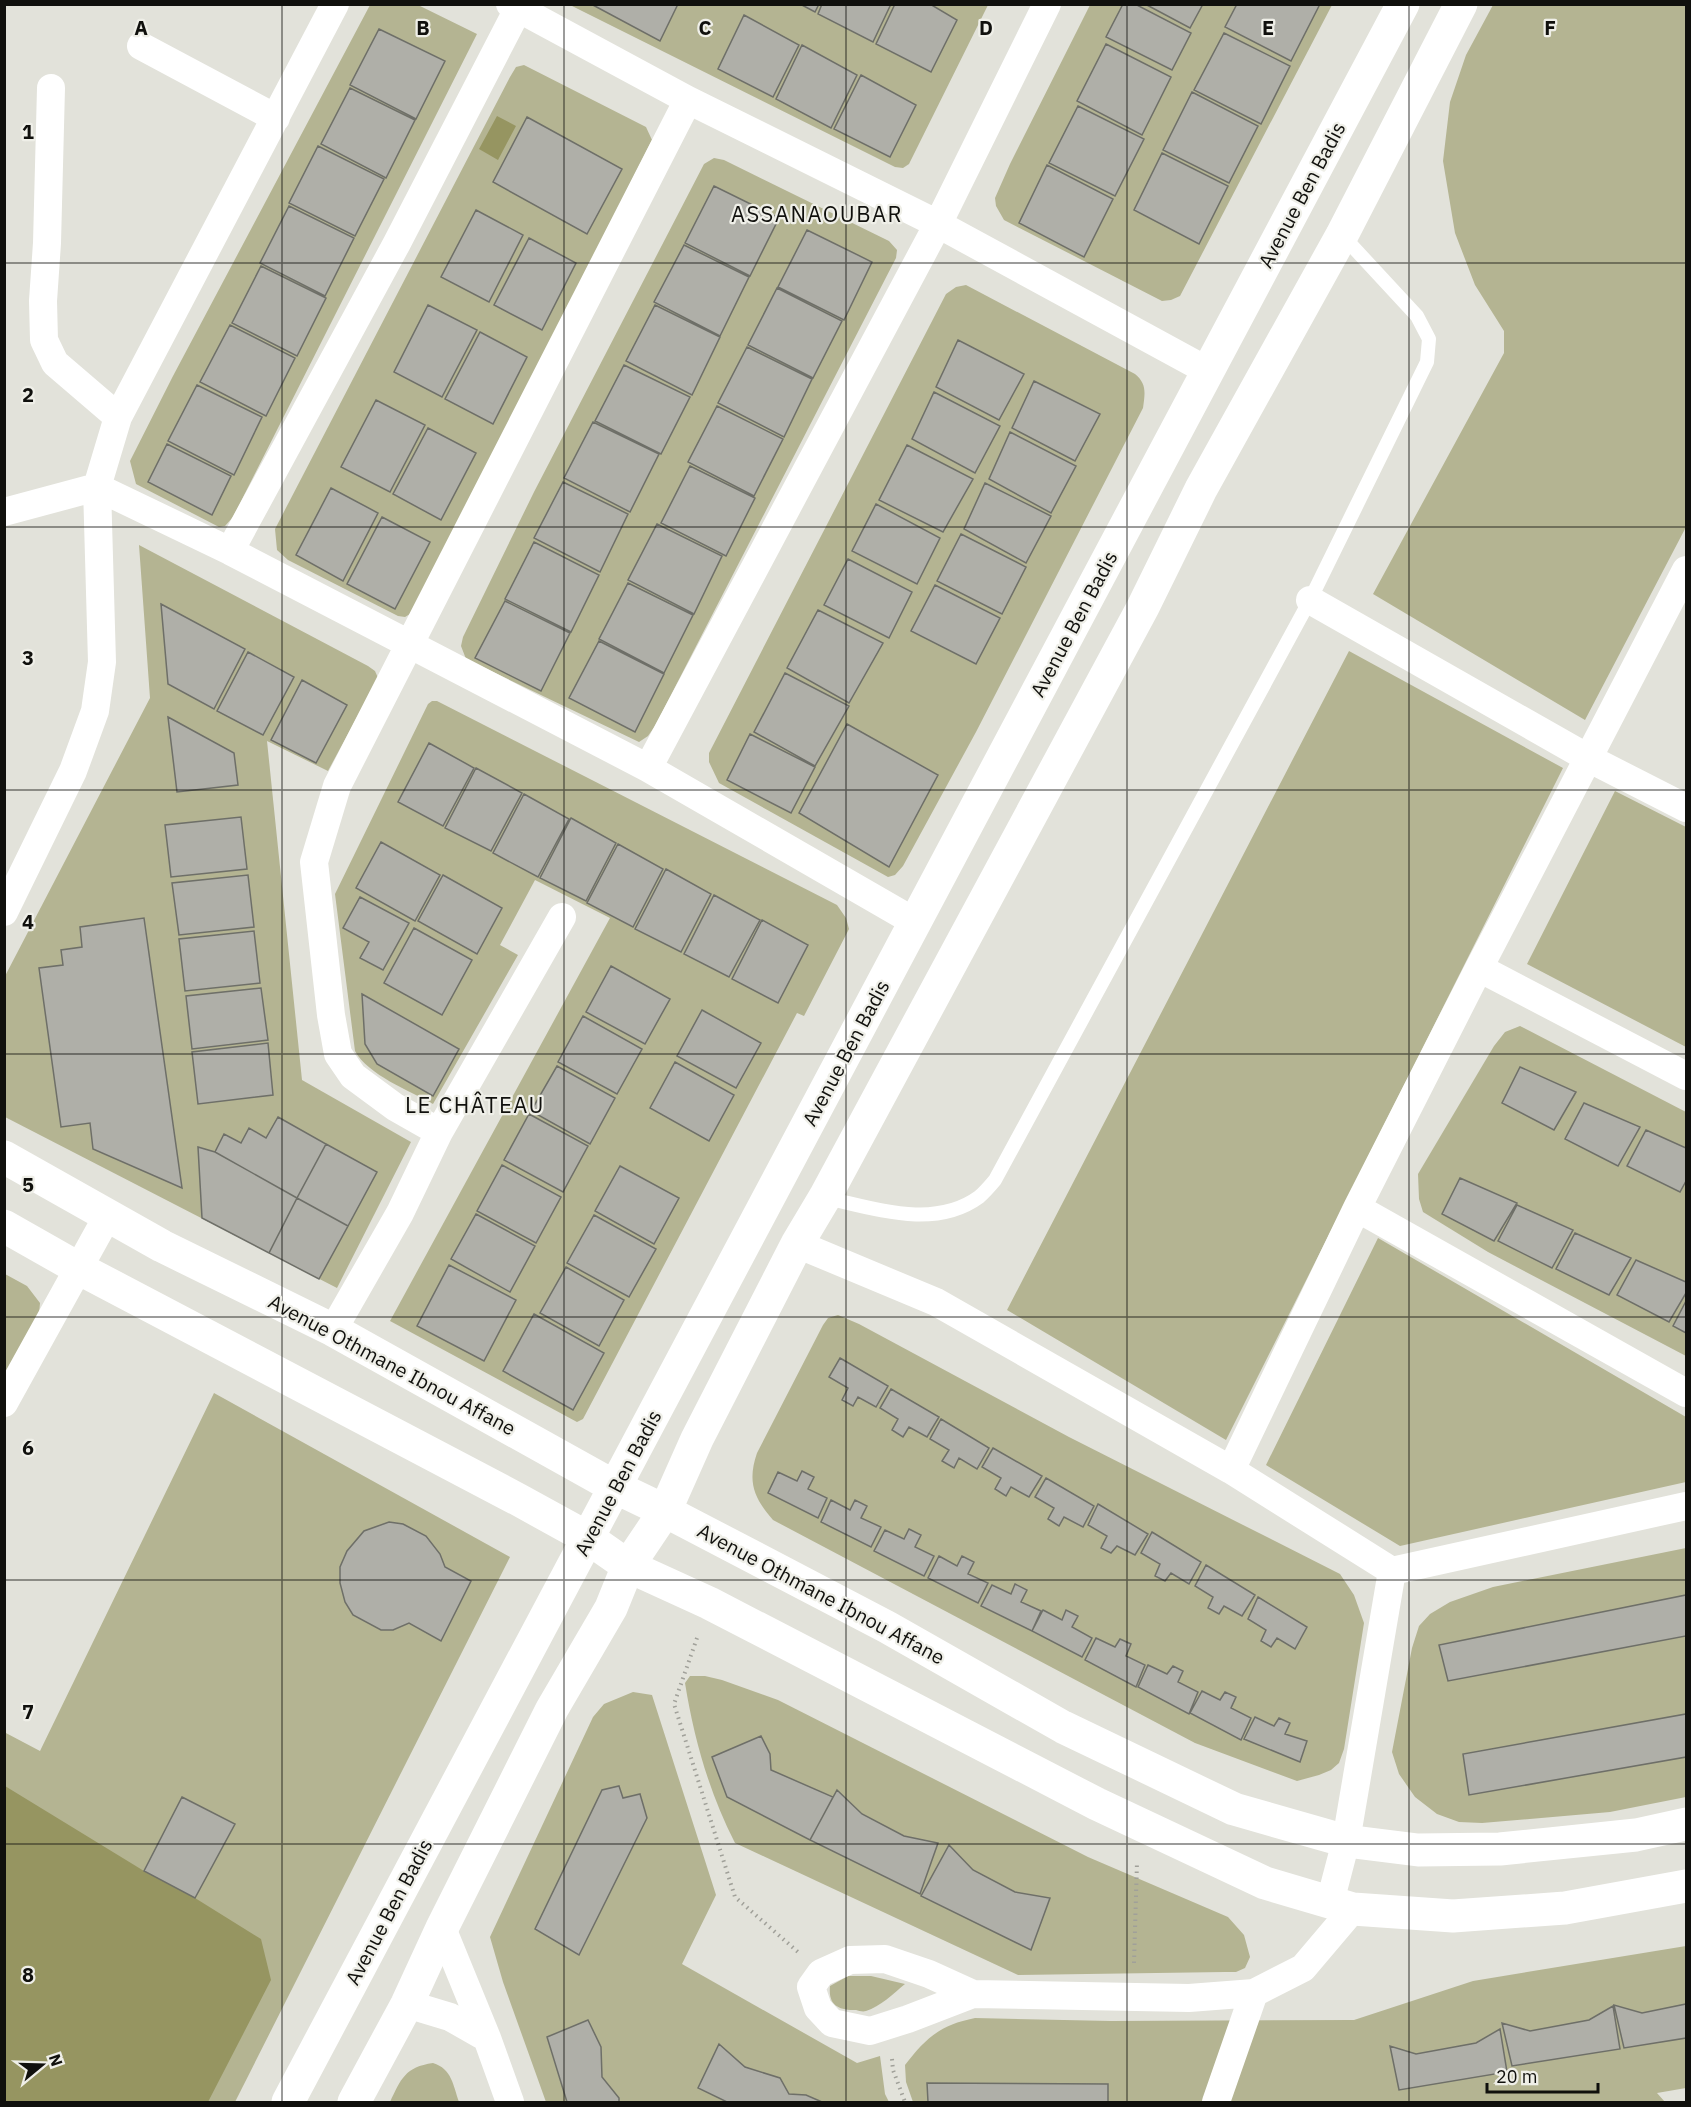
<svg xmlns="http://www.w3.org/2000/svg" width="1691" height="2107" font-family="'IBM Plex Sans',sans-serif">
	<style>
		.green { fill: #b4b492 }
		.water { fill: #969561 }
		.building { fill: #afafa8; stroke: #6e6f68; stroke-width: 1.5 }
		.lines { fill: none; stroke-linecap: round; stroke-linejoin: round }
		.path { stroke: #a0a099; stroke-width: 4; stroke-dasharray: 1.5 4.5; stroke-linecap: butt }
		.service { stroke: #fff; stroke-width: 14 }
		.minor { stroke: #fff; stroke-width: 28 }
		.secondary { stroke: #fff; stroke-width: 33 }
		.grid { fill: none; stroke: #10100d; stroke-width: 1.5; stroke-opacity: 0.55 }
		.labels { text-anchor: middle; stroke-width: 4.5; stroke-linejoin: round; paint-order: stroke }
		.street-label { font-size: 20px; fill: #10100d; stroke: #efefe8 }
		.quarter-label { font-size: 22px; letter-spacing: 1.5px; fill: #10100d; stroke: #efefe8 }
		.grid-label { font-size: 20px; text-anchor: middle; font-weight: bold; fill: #10100d; stroke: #efefe8; stroke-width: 4.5; stroke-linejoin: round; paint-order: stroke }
	</style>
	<rect width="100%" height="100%" fill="#e2e2da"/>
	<path class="green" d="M 370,5 L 418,5 L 477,34 L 233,517 L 225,526 L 219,527 L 136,484 L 130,461 L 173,376 Z
		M 570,5 L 988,5 L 909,164 L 903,168 L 895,167 Z
		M 1090,5 L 1332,5 L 1180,296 L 1171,300 L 1162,301 L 1004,220 L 996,206 L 995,198 L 1010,164 Z
		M 1493,5 L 1686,5 L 1686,527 L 1585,720 L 1373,594 L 1504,353 L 1504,331 L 1475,285 L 1455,233 L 1443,161 L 1450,102 L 1466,55 Z
		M 524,65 L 646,127 L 652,140 L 415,611 L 405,617 L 398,616 L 288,560 L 277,550 L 275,529 L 510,77 L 516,67 Z
		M 714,158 L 724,160 L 889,241 L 897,250 L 896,258 L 655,726 L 648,736 L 639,742 L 466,659 L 461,646 L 463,637 L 534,492 L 704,164 Z
		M 966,285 L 1135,374 C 1147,384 1145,393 1143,408 L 976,732 L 903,866 L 895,875 L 888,877 L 719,783 L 709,762 L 709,753 L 946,294 L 956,287 Z
		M 139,545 L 368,666 L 375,671 L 378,678 L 328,771 L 267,741 L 302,1080 L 411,1142 L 337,1288 L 5,1117 L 4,978 L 150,698 Z
		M 1349,651 L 1563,768 L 1226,1440 L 1007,1310 Z
		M 432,701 L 437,701 L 837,905 L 846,918 L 849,929 L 804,1016 L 797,1013 L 583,1419 L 577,1422 L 390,1321 L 610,918 L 535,880 L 500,945 L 518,955 L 433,1104 C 410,1091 368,1075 355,1051 L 335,894 L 428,704 Z
		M 1615,791 L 1686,827 L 1686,1047 L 1527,964 Z
		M 1520,1026 L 1686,1112 L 1686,1356 L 1488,1252 L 1423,1212 L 1419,1199 L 1418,1174 L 1494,1046 L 1505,1032 Z
		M 1378,1238 L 1686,1417 L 1686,1482 L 1400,1546 L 1266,1465 Z
		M 5,1274 L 27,1286 L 40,1303 L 39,1314 L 5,1378 Z
		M 838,1315 L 859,1324 L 1069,1437 L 1340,1574 L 1354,1595 L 1364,1623 L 1344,1749 L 1339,1763 L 1331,1770 L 1319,1775 L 1297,1781 L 1195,1743 L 773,1520 C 754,1498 747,1482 757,1453 L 823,1325 L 828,1318 Z
		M 214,1393 L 510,1557 L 235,2102 L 5,2102 L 4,1732 L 40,1751 Z
		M 1686,1548 L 1686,1797 L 1610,1812 L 1482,1823 L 1459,1822 L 1437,1814 L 1415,1797 L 1399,1774 L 1392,1752 L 1412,1648 L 1419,1626 L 1430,1614 L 1450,1602 L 1493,1587 Z
		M 690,1676 L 705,1676 L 722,1680 L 778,1700 L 1088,1857 L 1228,1917 L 1244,1935 L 1250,1957 L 1245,1968 L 1236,1972 L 1225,1972 L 1018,1975 L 735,1843 C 709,1792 694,1739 685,1683 Z
		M 633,1692 L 652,1695 L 716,1895 L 682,1964 L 857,2063 L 880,2056 L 885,2094 L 889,2102 L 546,2102 L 503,1982 L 490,1937 L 593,1717 L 604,1704 Z
		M 1686,1946 L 1686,2088 L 1657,2093 L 1665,2102 L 913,2102 L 906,2082 L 905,2065 C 926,2038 940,2025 975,2018 L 1111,2021 L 1354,2020 L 1473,1981 Z
		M 848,1976 L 871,1976 L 905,1984 C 894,1993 880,2007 866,2011 C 863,2012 859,2011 856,2010 C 839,2010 828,2006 830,1986 Z
		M 433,2063 C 452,2069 453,2085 459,2102 L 390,2102 C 401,2079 405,2067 433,2063 Z"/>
	<path class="water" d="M 497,116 L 516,126 L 498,160 L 479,149 Z
		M 5,1786 L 144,1871 L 195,1898 L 261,1939 L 271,1980 L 208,2102 L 5,2102 Z"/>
	<path class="building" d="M 591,4 L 678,4 L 660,41 Z
		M 800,4 L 819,4 L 815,12 Z
		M 822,4 L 891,4 L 873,42 L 818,14 Z
		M 895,4 L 930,4 L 957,20 L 931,72 L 876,44 Z
		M 1123,4 L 1135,4 L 1191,33 L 1172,70 L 1106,37 Z
		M 1145,4 L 1203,4 L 1190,28 Z
		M 1237,4 L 1320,4 L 1291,61 L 1225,27 Z
		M 744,15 L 799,45 L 773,97 L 718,69 Z
		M 379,29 L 445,61 L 416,119 L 350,85 Z
		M 1224,33 L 1290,66 L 1261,124 L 1194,90 Z
		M 1106,44 L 1171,77 L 1142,135 L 1077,101 Z
		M 802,45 L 857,75 L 831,128 L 776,99 Z
		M 861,75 L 916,105 L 890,157 L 834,129 Z
		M 350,88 L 415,120 L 386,178 L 321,144 Z
		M 1192,92 L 1258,126 L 1229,183 L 1163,150 Z
		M 1078,106 L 1144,139 L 1115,196 L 1049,163 Z
		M 527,117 L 622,169 L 587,234 L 493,182 Z
		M 318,146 L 384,179 L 355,236 L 289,203 Z
		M 1162,153 L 1228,186 L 1199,244 L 1134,210 Z
		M 1047,165 L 1113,199 L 1084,257 L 1019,223 Z
		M 714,186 L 779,218 L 750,276 L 685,243 Z
		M 289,206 L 354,238 L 325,296 L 260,263 Z
		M 476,210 L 523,235 L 489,302 L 441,277 Z
		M 807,230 L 872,262 L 844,320 L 778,287 Z
		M 529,238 L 576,263 L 542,330 L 494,305 Z
		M 684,245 L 749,277 L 720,336 L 654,302 Z
		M 261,266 L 326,298 L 297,356 L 232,323 Z
		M 777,288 L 842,321 L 813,378 L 748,345 Z
		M 428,305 L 477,330 L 442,397 L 394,372 Z
		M 655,305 L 720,337 L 692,395 L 626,361 Z
		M 230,325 L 295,358 L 266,416 L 200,382 Z
		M 480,332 L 527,357 L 493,424 L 445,399 Z
		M 958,340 L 1024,374 L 999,420 L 936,387 Z
		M 747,347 L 812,379 L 784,437 L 718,403 Z
		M 624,365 L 690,397 L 661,454 L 595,421 Z
		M 1034,381 L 1100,414 L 1075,461 L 1012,428 Z
		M 197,385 L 262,417 L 234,475 L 168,441 Z
		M 934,392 L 1000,426 L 975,473 L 912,439 Z
		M 376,400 L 425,425 L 390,492 L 341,467 Z
		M 717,406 L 783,439 L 754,496 L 688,462 Z
		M 593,422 L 659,454 L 630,512 L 564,478 Z
		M 428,428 L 476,453 L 441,520 L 393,494 Z
		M 1010,432 L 1076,466 L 1051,513 L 989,479 Z
		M 167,444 L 231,476 L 212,515 L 148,482 Z
		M 907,445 L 973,479 L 943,532 L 879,500 Z
		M 690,466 L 755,498 L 726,556 L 661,523 Z
		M 563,482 L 628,514 L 600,572 L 534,538 Z
		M 985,483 L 1051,516 L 1026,563 L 964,529 Z
		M 331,488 L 378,513 L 343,581 L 296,555 Z
		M 876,504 L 940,538 L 917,584 L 852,551 Z
		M 382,517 L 430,542 L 395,609 L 347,584 Z
		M 657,524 L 722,556 L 694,614 L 628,580 Z
		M 961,534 L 1026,567 L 1002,614 L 937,581 Z
		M 534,542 L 599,575 L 571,632 L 505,599 Z
		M 848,559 L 912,592 L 889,638 L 824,605 Z
		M 628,583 L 693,615 L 664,673 L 599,639 Z
		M 935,585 L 1000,618 L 976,664 L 911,631 Z
		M 505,601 L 570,633 L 541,691 L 475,658 Z
		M 161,604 L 245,649 L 214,709 L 168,684 Z
		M 818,610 L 883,643 L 849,703 L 787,668 Z
		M 599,641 L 664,674 L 635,732 L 569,698 Z
		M 248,652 L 294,677 L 263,735 L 217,711 Z
		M 785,673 L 849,706 L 815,766 L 754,732 Z
		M 302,680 L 347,705 L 316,763 L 271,740 Z
		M 168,717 L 234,753 L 238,785 L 177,792 Z
		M 847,724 L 938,775 L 889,867 L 799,813 Z
		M 750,734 L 815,767 L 791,813 L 727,780 Z
		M 429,743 L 474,768 L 443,826 L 398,802 Z
		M 476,768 L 522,793 L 491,851 L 445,828 Z
		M 524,794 L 569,819 L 538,877 L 493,853 Z
		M 241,817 L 247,869 L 171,877 L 165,825 Z
		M 571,818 L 616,843 L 586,901 L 540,878 Z
		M 381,842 L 440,875 L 415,921 L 356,888 Z
		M 618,844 L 663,869 L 633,927 L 587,903 Z
		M 666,869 L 711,894 L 681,952 L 635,929 Z
		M 248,875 L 254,927 L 179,935 L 172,883 Z
		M 443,875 L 502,908 L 477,954 L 418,921 Z
		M 714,895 L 760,920 L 729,977 L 684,954 Z
		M 360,897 L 409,923 L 383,970 L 360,958 L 369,942 L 343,928 Z
		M 144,918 L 182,1188 L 93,1149 L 90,1123 L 61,1127 L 39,968 L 63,965 L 61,950 L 82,947 L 80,927 Z
		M 762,920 L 808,945 L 778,1003 L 732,979 Z
		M 414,928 L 472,960 L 442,1015 L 384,983 Z
		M 254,931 L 260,983 L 185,991 L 179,939 Z
		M 611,966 L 670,999 L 645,1044 L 586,1012 Z
		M 261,988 L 268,1040 L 192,1049 L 186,996 Z
		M 362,994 L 459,1049 L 433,1096 L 377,1064 L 365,1044 Z
		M 702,1010 L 761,1043 L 736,1088 L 677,1056 Z
		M 583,1016 L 642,1049 L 617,1094 L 558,1062 Z
		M 268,1043 L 273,1095 L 198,1104 L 192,1052 Z
		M 675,1062 L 734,1095 L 709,1141 L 650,1108 Z
		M 557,1066 L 615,1098 L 590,1144 L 531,1111 Z
		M 1520,1067 L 1576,1092 L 1554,1130 L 1502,1103 Z
		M 1584,1103 L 1640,1127 L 1618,1166 L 1565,1139 Z
		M 529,1114 L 588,1146 L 563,1192 L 504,1160 Z
		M 278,1117 L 326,1144 L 297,1198 L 215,1152 L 224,1134 L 241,1143 L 249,1128 L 266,1138 Z
		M 1646,1130 L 1686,1148 L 1686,1181 L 1680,1192 L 1627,1166 Z
		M 326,1144 L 377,1172 L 348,1226 L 297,1198 Z
		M 198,1147 L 215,1152 L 297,1198 L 269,1253 L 202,1218 Z
		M 502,1165 L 561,1197 L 536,1243 L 477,1211 Z
		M 620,1166 L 679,1198 L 654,1244 L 595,1211 Z
		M 1460,1178 L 1517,1203 L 1494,1241 L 1442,1214 Z
		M 297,1198 L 348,1226 L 319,1279 L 269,1253 Z
		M 1517,1205 L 1573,1230 L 1552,1268 L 1498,1241 Z
		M 476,1214 L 535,1246 L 510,1292 L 451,1259 Z
		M 594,1215 L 656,1249 L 629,1297 L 567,1263 Z
		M 1575,1233 L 1631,1258 L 1609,1295 L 1556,1269 Z
		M 1636,1260 L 1686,1282 L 1686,1293 L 1669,1322 L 1617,1295 Z
		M 449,1265 L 516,1300 L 484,1361 L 417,1326 Z
		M 566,1267 L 624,1300 L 599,1346 L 540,1313 Z
		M 1686,1301 L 1686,1333 L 1673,1326 Z
		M 534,1314 L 604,1353 L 573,1410 L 503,1371 Z
		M 840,1358 L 888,1386 L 876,1407 L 858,1397 L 853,1406 L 842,1400 L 848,1388 L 829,1377 Z
		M 891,1389 L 939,1417 L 927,1437 L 909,1427 L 903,1437 L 892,1430 L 898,1419 L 880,1408 Z
		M 941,1419 L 989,1448 L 977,1469 L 959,1458 L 954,1468 L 942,1461 L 949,1450 L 930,1439 Z
		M 993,1448 L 1042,1476 L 1029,1497 L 1011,1487 L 1006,1496 L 995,1489 L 1001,1478 L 982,1467 Z
		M 802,1471 L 814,1477 L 808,1489 L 827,1498 L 818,1518 L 768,1493 L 778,1472 L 797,1481 Z
		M 1046,1478 L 1094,1506 L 1083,1527 L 1064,1517 L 1059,1526 L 1048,1519 L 1054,1508 L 1035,1497 Z
		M 831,1500 L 850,1510 L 855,1500 L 867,1506 L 861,1518 L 881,1527 L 871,1547 L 821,1522 Z
		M 1098,1504 L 1148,1534 L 1135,1555 L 1117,1546 L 1111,1553 L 1101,1548 L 1107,1536 L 1088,1525 Z
		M 389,1522 L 403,1524 L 426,1536 L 440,1554 L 445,1567 L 471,1581 L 441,1641 L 409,1623 L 393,1630 L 381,1630 L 353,1615 L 345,1602 L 340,1583 L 340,1567 L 347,1551 L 364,1531 Z
		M 909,1529 L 921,1535 L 915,1547 L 934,1556 L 924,1576 L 874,1551 L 885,1530 L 904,1539 Z
		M 1152,1532 L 1201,1562 L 1189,1584 L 1171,1573 L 1165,1581 L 1155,1576 L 1160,1564 L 1141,1553 Z
		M 939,1556 L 957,1566 L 962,1556 L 974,1562 L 968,1574 L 988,1583 L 978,1603 L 928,1578 Z
		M 1206,1565 L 1255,1595 L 1242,1616 L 1224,1606 L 1219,1614 L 1208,1608 L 1213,1597 L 1195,1586 Z
		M 1015,1584 L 1027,1590 L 1021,1602 L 1041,1611 L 1032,1631 L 981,1606 L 992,1585 L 1011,1594 Z
		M 1686,1595 L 1686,1636 L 1448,1681 L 1439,1645 Z
		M 1258,1597 L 1307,1627 L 1295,1649 L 1277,1638 L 1271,1647 L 1261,1641 L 1266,1630 L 1248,1619 Z
		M 1043,1610 L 1062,1620 L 1066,1610 L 1078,1616 L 1072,1627 L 1092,1638 L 1082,1657 L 1032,1631 Z
		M 1096,1638 L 1115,1647 L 1120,1639 L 1131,1644 L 1126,1656 L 1145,1665 L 1136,1687 L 1085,1660 Z
		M 1148,1665 L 1167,1674 L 1173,1666 L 1183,1671 L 1178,1682 L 1198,1692 L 1189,1714 L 1138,1687 Z
		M 1202,1691 L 1220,1700 L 1225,1692 L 1236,1697 L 1231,1708 L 1251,1718 L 1241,1740 L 1190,1713 Z
		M 1686,1714 L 1686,1757 L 1469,1795 L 1463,1754 Z
		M 1255,1717 L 1274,1726 L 1279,1718 L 1290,1723 L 1285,1734 L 1307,1741 L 1300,1762 L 1244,1739 Z
		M 761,1736 L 770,1754 L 771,1770 L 833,1797 L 810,1840 L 727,1797 L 712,1757 Z
		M 619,1786 L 623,1798 L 640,1794 L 647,1818 L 579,1955 L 535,1929 L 602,1790 Z
		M 837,1790 L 862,1814 L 904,1836 L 938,1843 L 920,1894 L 810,1840 Z
		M 182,1797 L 235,1824 L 195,1898 L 144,1871 Z
		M 949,1845 L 973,1870 L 1015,1892 L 1050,1898 L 1031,1950 L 921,1896 Z
		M 1686,2004 L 1686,2038 L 1624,2048 L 1614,2005 L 1642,2013 Z
		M 1613,2006 L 1620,2049 L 1512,2066 L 1502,2023 L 1530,2031 L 1589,2020 Z
		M 588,2020 L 601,2047 L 602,2077 L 619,2098 L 619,2102 L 567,2102 L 547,2037 Z
		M 1500,2029 L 1507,2072 L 1399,2090 L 1390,2046 L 1416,2054 L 1476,2043 Z
		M 719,2044 L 745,2067 L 780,2078 L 789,2094 L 806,2095 L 822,2102 L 727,2102 L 698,2088 Z
		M 927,2083 L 1108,2084 L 1108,2102 L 928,2102 Z"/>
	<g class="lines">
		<path class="path" d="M 697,1638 L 674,1704 L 735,1897 L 798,1952
			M 1134,1963 L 1137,1862
			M 892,2059 L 893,2070 L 905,2102"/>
		<path class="service" d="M 826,1198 C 874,1208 934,1230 979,1197 C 985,1192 990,1186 995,1180 L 1310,600 L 1427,362 L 1429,339 L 1417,316 L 1342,235"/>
		<path class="minor" d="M 510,4 L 688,100 L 938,224 L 1208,371
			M 141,46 L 276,118
			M 51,88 L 47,243 L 43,301 L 44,340 L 55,363 L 118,417
			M 4,512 L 97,487 L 230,551 L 648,768 L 915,922
			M 230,551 L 397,243 L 518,9
			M 1310,600 L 1588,758 L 1686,808
			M 648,768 L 938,224 L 1047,4
			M 4,912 L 73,771 L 95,711 L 102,662 L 97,487 L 118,417 L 335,4
			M 1479,968 L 1686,1076
			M 439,1132 L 562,917
			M 1357,1208 L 1686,1393
			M 797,1244 L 936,1302 L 1231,1470 L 1392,1571 L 1686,1506
			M 333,1330 L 400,1213 L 439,1132 L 395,1107 L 353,1076 L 338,1054 L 331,1015 L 314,862 L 337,786 L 688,100
			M 4,1403 L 108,1215
			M 1231,1470 L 1357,1208 L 1479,968 L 1686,570
			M 1330,1902 L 1346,1841 L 1392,1571
			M 442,1928 L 487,2038 L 510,2102
			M 973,1994 L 908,2019 L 870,2031 L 832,2023 L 818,2008 L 811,1987 L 821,1973 L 850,1960 L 885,1959 L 929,1974 L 973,1994 L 1189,1998 L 1254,1993 L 1303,1968 L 1353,1909
			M 407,2004 L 450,2017 L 487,2038
			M 1216,2102 L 1254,1993"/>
		<path class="secondary" d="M 4,1157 L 162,1246 L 333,1330 L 615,1487 L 665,1511 L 887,1627 L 1063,1727 L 1234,1809 L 1346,1841 L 1418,1850 L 1500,1849 L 1636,1835 L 1686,1824
			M 4,1226 L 78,1268 L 519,1500 L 588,1538 L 628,1566 L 709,1603 L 1097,1804 L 1265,1883 L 1353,1909 L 1453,1916 L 1565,1908 L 1686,1886
			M 288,2102 L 1403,4
			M 354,2102 L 407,2004 L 442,1928 L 552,1709 L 611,1608 L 628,1566 L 665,1511 L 697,1439 L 797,1244 L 825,1197 L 1143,607 L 1201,489 L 1342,235 L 1461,4"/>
	</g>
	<path class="grid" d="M 282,4 L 282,2102M 564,4 L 564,2102M 846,4 L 846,2102M 1127,4 L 1127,2102M 1409,4 L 1409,2102M 4,263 L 1686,263M 4,527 L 1686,527M 4,790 L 1686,790M 4,1054 L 1686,1054M 4,1317 L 1686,1317M 4,1580 L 1686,1580M 4,1844 L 1686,1844"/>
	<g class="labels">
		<g class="street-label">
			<text transform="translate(1302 195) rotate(-62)" y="7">Avenue Ben Badis</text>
			<text transform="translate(1074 624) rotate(-62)" y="7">Avenue Ben Badis</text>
			<text transform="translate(846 1053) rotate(-62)" y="7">Avenue Ben Badis</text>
			<text transform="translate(392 1365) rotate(28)" y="7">Avenue Othmane Ibnou Affane</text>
			<text transform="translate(618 1483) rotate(-62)" y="7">Avenue Ben Badis</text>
			<text transform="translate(821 1594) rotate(28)" y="7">Avenue Othmane Ibnou Affane</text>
			<text transform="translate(389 1912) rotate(-62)" y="7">Avenue Ben Badis</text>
		</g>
		<g class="quarter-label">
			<text x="817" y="222">ASSANAOUBAR</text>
			<text x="475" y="1113">LE CHÂTEAU</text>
		</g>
	</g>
	<g class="grid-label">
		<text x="141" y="35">A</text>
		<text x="423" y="35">B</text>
		<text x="705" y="35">C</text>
		<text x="986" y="35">D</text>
		<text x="1268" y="35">E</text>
		<text x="1550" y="35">F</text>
		<text x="28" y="139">1</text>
		<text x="28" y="402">2</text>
		<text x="28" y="665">3</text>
		<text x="28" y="929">4</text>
		<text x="28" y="1192">5</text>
		<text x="28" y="1455">6</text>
		<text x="28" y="1719">7</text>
		<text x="28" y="1982">8</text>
	</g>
	<rect width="1691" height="2107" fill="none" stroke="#10100d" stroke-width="12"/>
	<g transform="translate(42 2065) rotate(71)" stroke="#efefe8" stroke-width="4.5" paint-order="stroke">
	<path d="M0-4.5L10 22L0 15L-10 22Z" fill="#10100d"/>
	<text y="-9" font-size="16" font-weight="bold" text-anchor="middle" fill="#10100d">N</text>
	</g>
	<path d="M1487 2083v9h111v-9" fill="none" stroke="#10100d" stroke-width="3"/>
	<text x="1496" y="2083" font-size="18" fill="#10100d" stroke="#efefe8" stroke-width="4.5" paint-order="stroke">20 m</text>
</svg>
